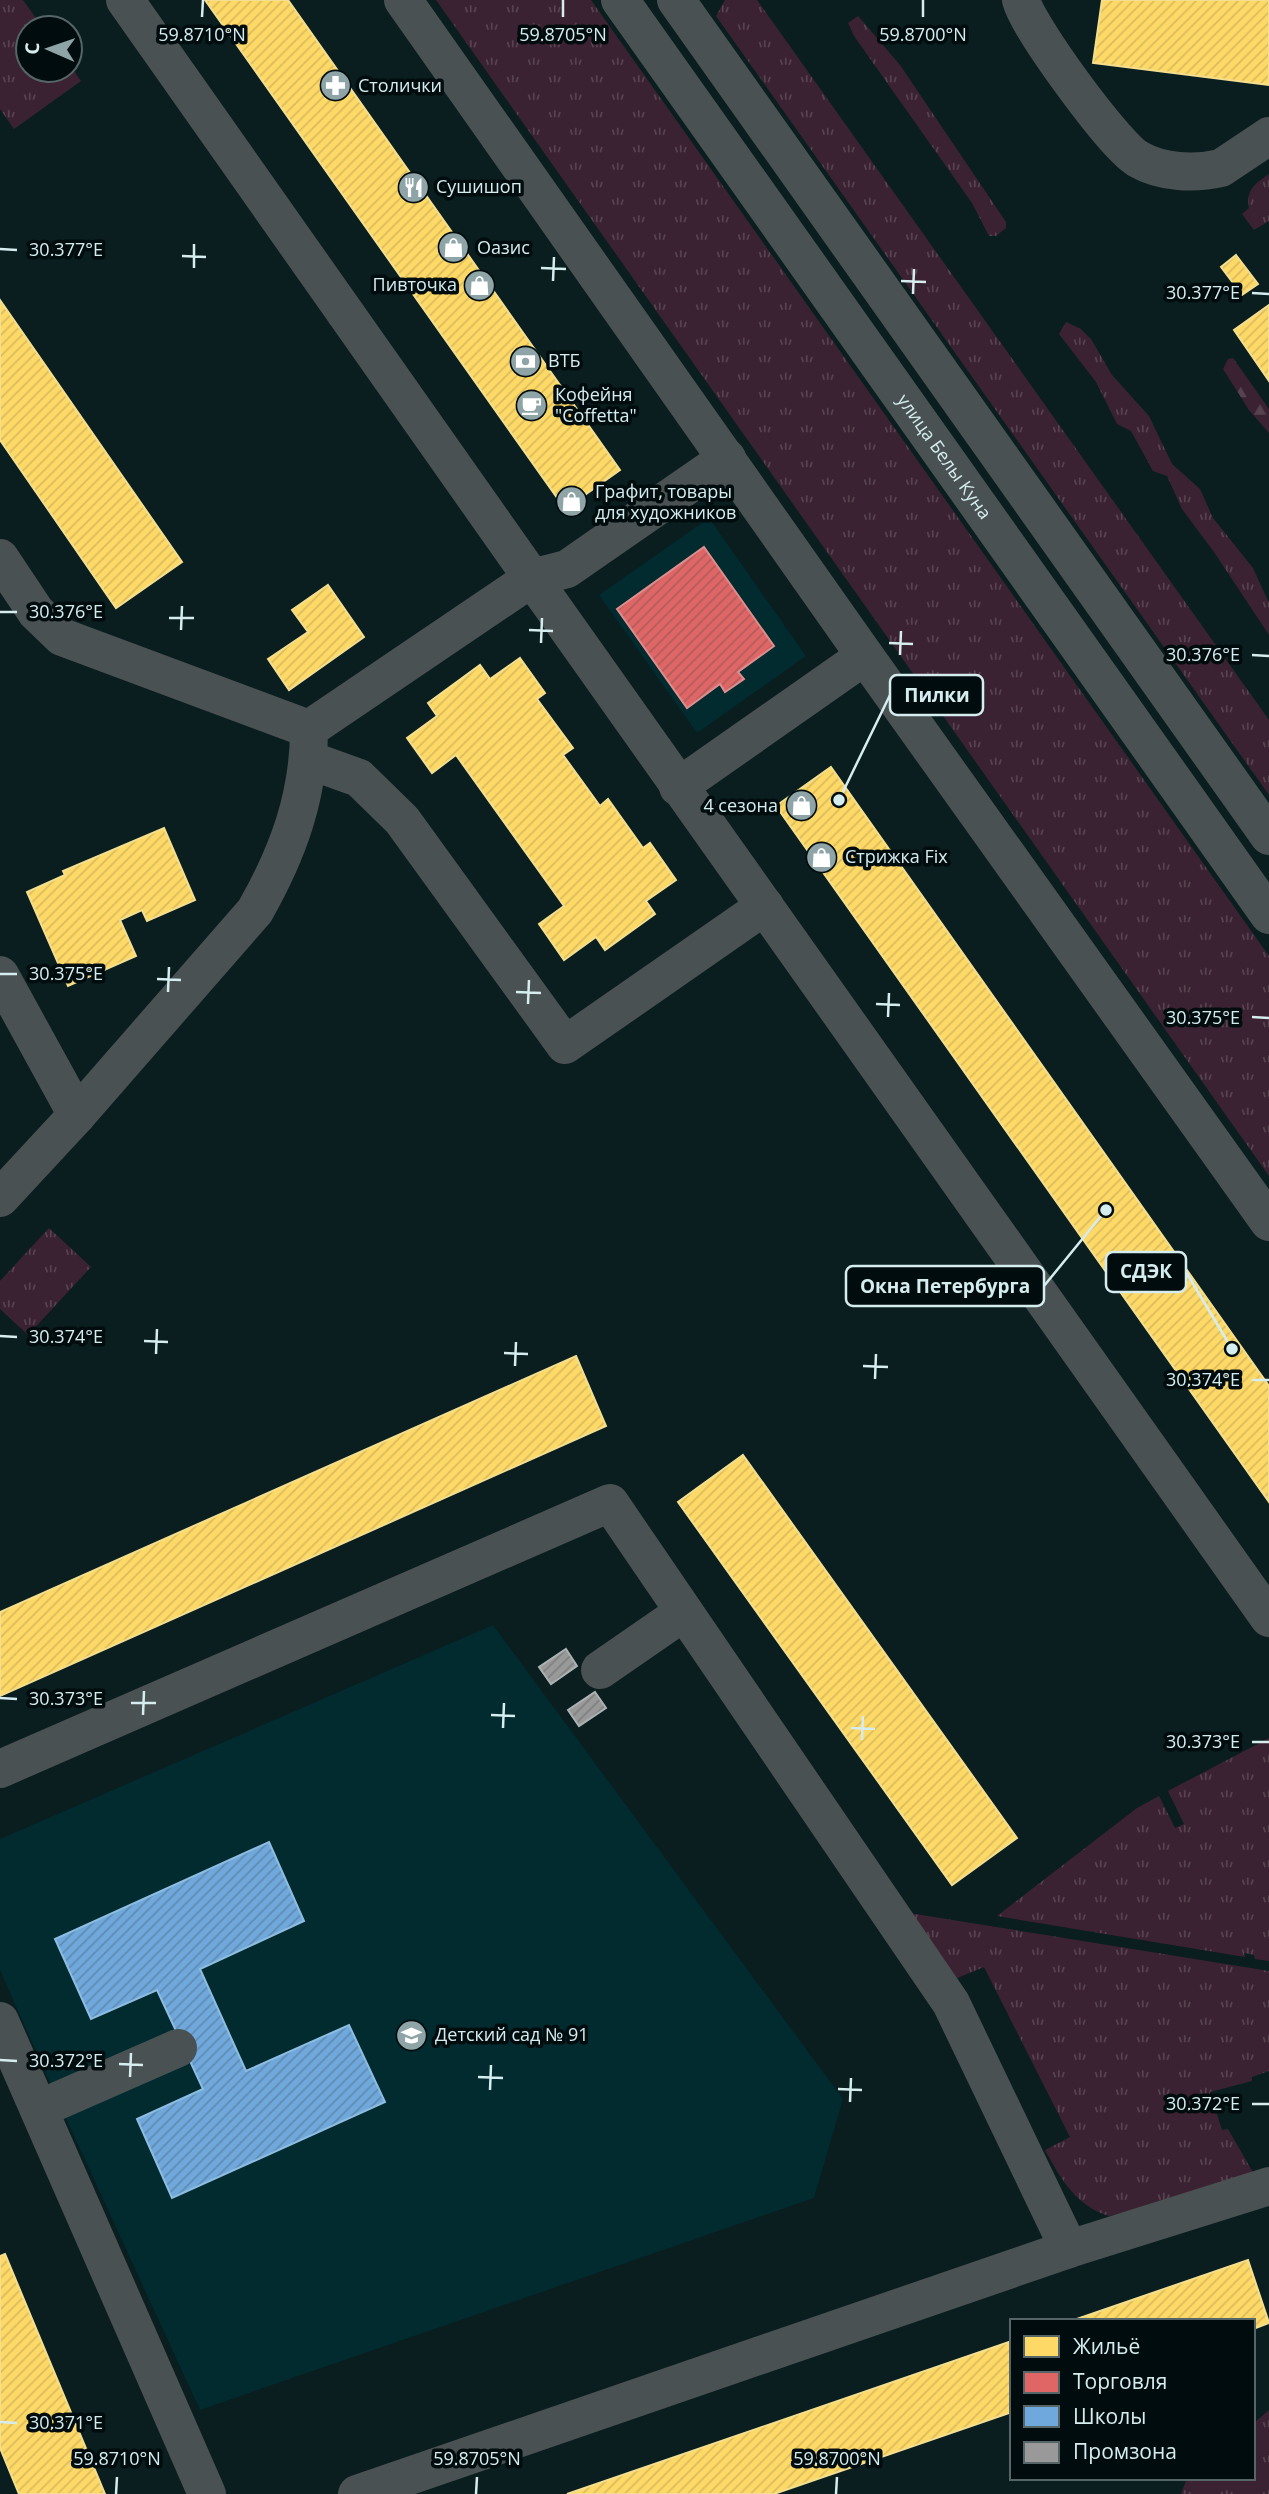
<svg xmlns="http://www.w3.org/2000/svg" width="1269" height="2494" font-family="'Open Sans',sans-serif">
	<style>
		.built { fill: #012b2f }
		.grass { fill: url(#grass-tufts) }
		.forest { fill: url(#forest-firs) }
		.homes { fill: url(#homes-hatch); stroke: #f3df8f; stroke-width: 2 }
		.shops { fill: url(#shops-hatch); stroke: #dd8e8f; stroke-width: 2 }
		.schools { fill: url(#schools-hatch); stroke: #8ebde2; stroke-width: 2 }
		.industry { fill: url(#industry-hatch); stroke: #abb2b3; stroke-width: 2 }
		.lines { fill: none; stroke-linecap: round; stroke-linejoin: round }
		.minor { stroke: #495152; stroke-width: 38 }
		.ticks { fill: none; stroke: #d6edf0; stroke-width: 2.5 }
		.labels { text-anchor: middle; stroke-width: 7; stroke-linejoin: round; paint-order: stroke }
		.poi-label { font-size: 18px; fill: #d6edf0; stroke: #000c0e; text-anchor: start }
		.street-label { font-size: 18px; fill: #d6edf0; stroke: #000c0e }
		.ticks-label { font-size: 18px; text-anchor: middle; fill: #d6edf0; stroke: #000c0e; stroke-width: 7; stroke-linejoin: round; paint-order: stroke }
		.leader { fill: none; stroke: #d6edf0; stroke-width: 2.5 }
		.callout-dot { fill: #d6edf0; stroke: #000c0e; stroke-width: 2.5 }
		.callout { fill: #000c0e; stroke: #d6edf0; stroke-width: 2.5 }
		.callout-label { font-size: 19px; text-anchor: middle; font-weight: bold; fill: #d6edf0 }
	</style>
	<defs>
		<pattern id="grass-tufts" width="24" height="20" patternUnits="userSpaceOnUse" patternTransform="scale(1.75)"><rect width="24" height="20" fill="#3b2232"/><path d="M3 7l-1-3M5 7V3M7 7l1-3M15 17l-1-3M17 17v-4M19 17l1-3" fill="none" stroke="#574250"/></pattern>
		<pattern id="forest-firs" width="22" height="20" patternUnits="userSpaceOnUse" patternTransform="scale(1.75)"><rect width="22" height="20" fill="#3b2232"/><path d="M5 1l3.5 6h-7zM16 11l3.5 6h-7z" fill="#574250"/></pattern>
		<pattern id="homes-hatch" width="6" height="6" patternUnits="userSpaceOnUse" patternTransform="scale(1.75)"><rect width="6" height="6" fill="#ffd966"/><path d="M-1 1l2-2M0 6l6-6M5 7l2-2" fill="none" stroke="#d9bc60"/></pattern>
		<pattern id="shops-hatch" width="6" height="6" patternUnits="userSpaceOnUse" patternTransform="scale(1.75)"><rect width="6" height="6" fill="#e06666"/><path d="M-1 1l2-2M0 6l6-6M5 7l2-2" fill="none" stroke="#b05d5d"/></pattern>
		<pattern id="schools-hatch" width="6" height="6" patternUnits="userSpaceOnUse" patternTransform="scale(1.75)"><rect width="6" height="6" fill="#6fa8dc"/><path d="M-1 1l2-2M0 6l6-6M5 7l2-2" fill="none" stroke="#618bb0"/></pattern>
		<pattern id="industry-hatch" width="6" height="6" patternUnits="userSpaceOnUse" patternTransform="scale(1.75)"><rect width="6" height="6" fill="#999"/><path d="M-1 1l2-2M0 6l6-6M5 7l2-2" fill="none" stroke="#7e8081"/></pattern>
	</defs>
	<rect width="100%" height="100%" fill="#0a1d1f"/>
	<path class="built" d="M 709,518 L 806,656 L 697,733 L 599,595 Z
		M 493,1625 L 843,2099 L 814,2198 L 200,2410 L 58,2101 L 0,1970 L 0,1839 Z"/>
	<path class="grass" d="M 0,0 L 23,0 L 43,28 L 28,28 L 28,70 L 70,70 L 70,65 L 81,81 L 14,129 L 0,109 Z
		M 436,0 L 591,0 L 1210,873 L 1269,956 L 1269,1176 Z
		M 725,0 L 757,0 L 1269,720 L 1269,795 L 716,16 Z
		M 858,16 L 900,65 L 1006,222 L 1006,228 L 996,236 L 989,236 L 972,203 L 854,36 L 848,23 Z
		M 1269,174 L 1269,221 L 1254,230 L 1242,214 L 1249,208 C 1245,190 1256,183 1269,174 Z
		M 1066,322 L 1081,329 L 1091,339 L 1112,375 L 1149,416 L 1172,464 L 1200,489 L 1213,518 L 1253,568 L 1269,603 L 1269,635 L 1214,552 L 1182,509 L 1167,476 L 1153,471 L 1131,431 L 1117,424 L 1096,382 L 1059,334 Z
		M 49,1228 L 91,1267 L 28,1335 L 0,1309 L 0,1281 Z
		M 1269,1738 L 1269,1961 L 1255,1959 L 1254,1955 L 1244,1953 L 1245,1957 L 997,1916 L 1137,1808 L 1159,1796 L 1175,1828 L 1184,1824 L 1168,1791 Z
		M 909,1913 L 1269,1971 L 1269,2071 L 1252,2077 L 1252,2081 L 1210,2092 L 1222,2130 L 1228,2129 L 1258,2181 L 1109,2216 C 1076,2206 1061,2179 1045,2150 L 1070,2137 L 984,1967 L 955,1979 Z
		M 1269,2410 L 1269,2494 L 1181,2494 L 1187,2478 L 1253,2478 L 1253,2424 Z"/>
	<path class="forest" d="M 1233,358 L 1269,409 L 1269,433 L 1249,410 L 1223,369 L 1228,359 Z"/>
	<path class="homes" d="M 205,0 L 288,0 L 620,470 L 565,509 Z
		M 1102,0 L 1269,0 L 1269,85 L 1093,63 Z
		M 1236,255 L 1258,284 L 1242,295 L 1221,267 Z
		M 0,300 L 182,562 L 116,608 L 0,440 Z
		M 1269,305 L 1269,381 L 1234,330 Z
		M 328,585 L 364,637 L 289,690 L 268,659 L 308,632 L 292,610 Z
		M 520,658 L 545,693 L 537,699 L 573,748 L 563,755 L 600,806 L 608,799 L 643,848 L 650,843 L 676,880 L 646,901 L 655,914 L 605,950 L 596,937 L 564,960 L 539,924 L 564,906 L 456,755 L 432,773 L 407,738 L 437,716 L 428,703 L 480,665 L 490,679 Z
		M 831,767 L 1269,1386 L 1269,1502 L 776,806 Z
		M 164,828 L 195,900 L 147,921 L 142,910 L 120,920 L 136,956 L 68,986 L 27,892 L 65,875 L 63,871 Z
		M 576,1356 L 606,1426 L 0,1696 L 0,1612 Z
		M 743,1455 L 1017,1838 L 952,1885 L 678,1502 Z
		M 5,2254 L 105,2494 L 19,2494 L 0,2448 L 0,2256 Z
		M 1248,2260 L 1269,2323 L 1253,2329 L 1253,2321 L 1071,2321 Z
		M 1012,2341 L 1012,2412 L 774,2494 L 567,2494 Z"/>
	<path class="shops" d="M 704,547 L 774,646 L 738,672 L 744,679 L 725,692 L 720,684 L 687,708 L 617,609 Z"/>
	<path class="schools" d="M 269,1842 L 304,1921 L 200,1969 L 246,2071 L 349,2025 L 385,2102 L 172,2198 L 137,2119 L 203,2089 L 157,1990 L 91,2019 L 55,1939 Z"/>
	<path class="industry" d="M 566,1649 L 577,1666 L 551,1684 L 539,1667 Z
		M 595,1692 L 606,1708 L 579,1726 L 568,1710 Z"/>
	<g class="lines">
		<g class="minor">
			<path d="M 125,0 L 532,578 L 567,569 L 727,458"/>
			<path d="M 403,0 L 865,656 L 1269,1222"/>
			<path id="s1" d="M 620,0 L 1269,915"/>
			<path d="M 676,0 L 1269,836"/>
			<path d="M 1021,0 C 1028,27 1114,145 1138,159 C 1162,173 1195,174 1221,168 L 1269,136"/>
			<path d="M 0,558 L 36,612 L 62,637 L 309,729"/>
			<path d="M 309,760 L 359,778 L 402,820 L 565,1045 L 765,906"/>
			<path d="M 678,787 L 865,656"/>
			<path d="M 0,975 L 77,1115"/>
			<path d="M 0,1198 L 77,1115 L 255,911 C 288,853 309,796 309,729 L 532,578 L 1269,1618"/>
			<path d="M 600,1670 L 684,1612"/>
			<path d="M 0,1769 L 610,1503 L 951,2003 L 1069,2249"/>
			<path d="M 0,2021 L 207,2494"/>
			<path d="M 39,2109 L 178,2048"/>
			<path d="M 357,2494 L 1069,2249 L 1269,2186"/>
		</g>
	</g>
	<path class="ticks" d="M 202,17 L 203,0M 563,17 L 563,0M 923,17 L 923,0M 0,249 L 17,250M 182,256 L 206,257M 194,268 L 194,244M 541,268 L 566,269M 553,281 L 554,257M 901,281 L 926,282M 1252,293 L 1269,294M 913,294 L 914,269M 0,612 L 17,612M 169,618 L 194,618M 181,630 L 182,606M 529,630 L 553,631M 541,643 L 542,618M 889,643 L 913,644M 900,655 L 901,631M 1252,655 L 1269,656M 0,974 L 17,974M 157,979 L 181,980M 168,992 L 169,967M 516,992 L 541,993M 528,1004 L 529,980M 876,1004 L 900,1005M 888,1017 L 889,993M 1252,1017 L 1269,1018M 0,1336 L 17,1337M 144,1341 L 168,1342M 504,1353 L 528,1354M 156,1354 L 157,1329M 515,1366 L 516,1342M 863,1366 L 888,1367M 875,1379 L 876,1354M 1252,1380 L 1269,1380M 0,1698 L 17,1699M 131,1703 L 156,1703M 143,1715 L 144,1691M 491,1715 L 515,1716M 503,1728 L 504,1703M 851,1728 L 875,1729M 862,1740 L 863,1716M 1252,1742 L 1269,1742M 0,2060 L 17,2061M 119,2064 L 143,2065M 130,2077 L 131,2053M 478,2077 L 503,2078M 838,2089 L 862,2090M 490,2090 L 491,2065M 850,2102 L 851,2078M 1252,2104 L 1269,2104M 0,2422 L 17,2423M 116,2494 L 117,2477M 476,2494 L 477,2477M 836,2494 L 837,2477"/>
	<defs>
		<symbol id="pharmacy-disc" viewBox="-11 -11 22 22"><circle r="9.5" fill="#8fa4a7" stroke="#000c0e"/><path d="M-2-6h4v4h4v4h-4v4h-4v-4h-4v-4h4Z" fill="#fff"/></symbol>
		<symbol id="restaurant-disc" viewBox="-11 -11 22 22"><circle r="9.5" fill="#8fa4a7" stroke="#000c0e"/><path d="M-5-6h1v4h1v-4h1v4h1v-4h1v5L-1.5 .5V6h-2V.5L-5-1ZM5-6V6H3V1.5H1.5Q1.5-4 5-6Z" fill="#fff"/></symbol>
		<symbol id="shop-disc" viewBox="-11 -11 22 22"><circle r="9.5" fill="#8fa4a7" stroke="#000c0e"/><path d="M-5-2.5h2.3a2.7 3.5 0 0 1 5.4 0H5L5.5 6h-11ZM-1.5-2.5h3a1.5 2.3 0 0 0-3 0Z" fill="#fff"/></symbol>
		<symbol id="bank-disc" viewBox="-11 -11 22 22"><circle r="9.5" fill="#8fa4a7" stroke="#000c0e"/><path d="M-6-4H6V4H-6ZM0-2.3a2.3 2.3 0 1 0 0 4.6a2.3 2.3 0 1 0 0-4.6Z" fill="#fff"/></symbol>
		<symbol id="cafe-disc" viewBox="-11 -11 22 22"><circle r="9.5" fill="#8fa4a7" stroke="#000c0e"/><path d="M-5.5-4.5H6V0H3Q3 3.5 0 3.5H-2.5Q-5.5 3.5-5.5 0ZM3-3.2v2h1.7v-2ZM-6 4.5H4V6H-6Z" fill="#fff"/></symbol>
		<symbol id="school-disc" viewBox="-11 -11 22 22"><circle r="9.5" fill="#8fa4a7" stroke="#000c0e"/><path d="M0-5L7-2L0 1L-7-2ZM-4 1L0 2.5L4 1V4Q0 6-4 4Z" fill="#fff"/></symbol>
	</defs>
	<g fill-rule="evenodd">
		<use href="#pharmacy-disc" x="318" y="68" width="35" height="35"/>
		<use href="#restaurant-disc" x="396" y="170" width="35" height="35"/>
		<use href="#shop-disc" x="436" y="230" width="35" height="35"/>
		<use href="#shop-disc" x="462" y="268" width="35" height="35"/>
		<use href="#bank-disc" x="508" y="344" width="35" height="35"/>
		<use href="#cafe-disc" x="514" y="388" width="35" height="35"/>
		<use href="#shop-disc" x="554" y="484" width="35" height="35"/>
		<use href="#shop-disc" x="784" y="788" width="35" height="35"/>
		<use href="#shop-disc" x="804" y="840" width="35" height="35"/>
		<use href="#school-disc" x="394" y="2018" width="35" height="35"/>
	</g>
	<g class="labels">
		<g class="poi-label">
			<text x="358" y="92">Столички</text>
			<text x="436" y="193">Сушишоп</text>
			<text x="477" y="254">Оазис</text>
			<text x="457" y="291" text-anchor="end">Пивточка</text>
			<text x="548" y="367">ВТБ</text>
			<text x="555" y="401">Кофейня<tspan x="555" dy="21">"Соffettа"</tspan></text>
			<text x="595" y="498">Графит, товары<tspan x="595" dy="21">для художников</tspan></text>
			<text x="778" y="812" text-anchor="end">4 сезона</text>
			<text x="845" y="863">Стрижка Fix</text>
			<text x="435" y="2041">Детский сад № 91</text>
		</g>
		<g class="street-label">
			<text dy="6" stroke="none"><textPath href="#s1" startOffset="560">улица Белы Куна</textPath></text>
		</g>
	</g>
	<g class="ticks-label">
		<text x="202" y="41">59.8710°N</text>
		<text x="563" y="41">59.8705°N</text>
		<text x="923" y="41">59.8700°N</text>
		<text x="66" y="256">30.377°E</text>
		<text x="1203" y="299">30.377°E</text>
		<text x="66" y="618">30.376°E</text>
		<text x="1203" y="661">30.376°E</text>
		<text x="66" y="980">30.375°E</text>
		<text x="1203" y="1024">30.375°E</text>
		<text x="66" y="1343">30.374°E</text>
		<text x="1203" y="1386">30.374°E</text>
		<text x="66" y="1705">30.373°E</text>
		<text x="1203" y="1748">30.373°E</text>
		<text x="66" y="2067">30.372°E</text>
		<text x="1203" y="2110">30.372°E</text>
		<text x="66" y="2429">30.371°E</text>
		<text x="117" y="2465">59.8710°N</text>
		<text x="477" y="2465">59.8705°N</text>
		<text x="837" y="2465">59.8700°N</text>
	</g>
	<path class="leader" d="M839 800L890 695M1232 1349L1186 1272M1106 1210L1044 1286"/>
	<g class="callout-dot">
		<circle cx="839" cy="800" r="7"/>
		<circle cx="1232" cy="1349" r="7"/>
		<circle cx="1106" cy="1210" r="7"/>
	</g>
	<g class="callout">
		<rect x="890" y="675" width="93" height="40" rx="7"/>
		<rect x="1106" y="1252" width="80" height="40" rx="7"/>
		<rect x="846" y="1266" width="198" height="40" rx="7"/>
	</g>
	<g class="callout-label">
		<text x="937" y="702">Пилки</text>
		<text x="1146" y="1278">СДЭК</text>
		<text x="945" y="1293">Окна Петербурга</text>
	</g>
	<rect x="1010" y="2319" width="245" height="161" fill="#000c0e" stroke="#566668" stroke-width="2"/>
	<rect x="1024" y="2336" width="35" height="21" fill="#ffd966" stroke="#566668" stroke-width="2"/>
	<text x="1073" y="2354" font-size="21" fill="#d6edf0">Жильё</text>
	<rect x="1024" y="2372" width="35" height="21" fill="#e06666" stroke="#566668" stroke-width="2"/>
	<text x="1073" y="2389" font-size="21" fill="#d6edf0">Торговля</text>
	<rect x="1024" y="2406" width="35" height="21" fill="#6fa8dc" stroke="#566668" stroke-width="2"/>
	<text x="1073" y="2424" font-size="21" fill="#d6edf0">Школы</text>
	<rect x="1024" y="2442" width="35" height="21" fill="#999999" stroke="#566668" stroke-width="2"/>
	<text x="1073" y="2459" font-size="21" fill="#d6edf0">Промзона</text>
	<g transform="translate(49 49) rotate(272)"><circle r="33" fill="#000c0e" stroke="#566668" stroke-width="2"/>
	<path d="M0-5L12 26L0 18L-12 26Z" fill="#8fa4a7"/>
	<text y="-10" font-size="19" font-weight="bold" text-anchor="middle" fill="#d6edf0">С</text>
	</g>
</svg>
